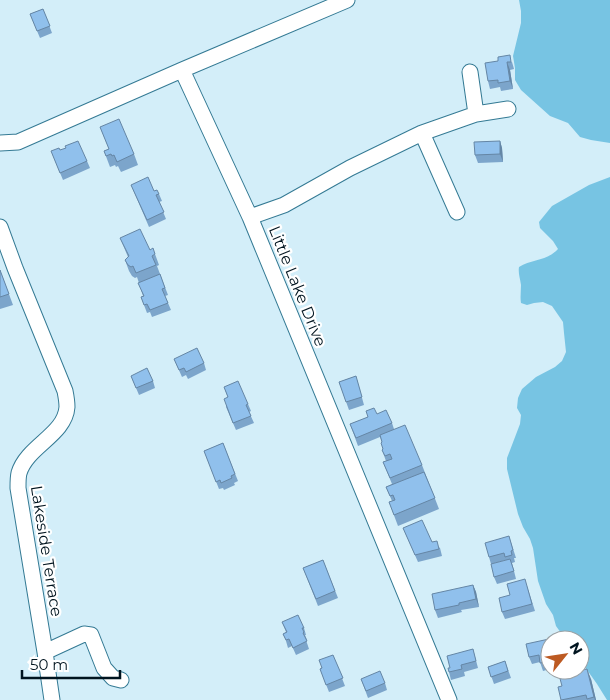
<svg xmlns="http://www.w3.org/2000/svg" width="610" height="700" font-family="Montserrat,sans-serif">
	<style>
		.water { fill: #77c4e3 }
		.lines { fill: none; stroke-linecap: round; stroke-linejoin: round }
		.minor-casing { stroke: #347a94; stroke-width: 17 }
		.minor { stroke: #fff; stroke-width: 15 }
		.wall { fill: #7ca5cb }
		.shaded-wall { fill: #6586a5 }
		.building { fill: #90c0ec; stroke: #6586a5 }
		.labels { text-anchor: middle; stroke-width: 4.5; stroke-linejoin: round; paint-order: stroke }
		.street-label { font-size: 16px; fill: #00141f; stroke: #fff }
	</style>
	<rect width="100%" height="100%" fill="#d3eef9"/>
	<path class="water" d="M 519,0 L 610,0 L 610,143 L 591,140 L 580,137 L 568,123 L 550,116 L 521,90 L 515,80 L 515,68 L 513,56 L 521,23 L 521,11 Z
		M 610,177 L 610,700 L 607,700 L 597,684 L 580,660 L 580,640 L 566,640 L 556,626 L 553,615 L 546,604 L 538,581 L 533,548 L 530,539 L 523,527 L 518,514 L 507,469 L 507,458 L 520,424 L 521,415 L 517,408 L 518,398 L 522,389 L 536,377 L 555,367 L 562,361 L 566,352 L 564,333 L 563,322 L 552,306 L 543,302 L 534,303 L 527,305 L 521,303 C 520,297 521,291 521,285 C 520,278 518,273 519,267 C 532,259 547,261 558,249 L 553,241 L 540,228 L 539,222 L 552,206 L 589,185 Z"/>
	<g class="lines">
		<defs>
			<path id="minor" d="M 182,70 L 250,217 L 449,700
				M 470,72 L 476,114
				M 422,133 L 457,212
				M 0,143 L 18,142 L 182,70 L 347,0
				M 250,217 L 284,205 L 350,168 L 422,133 L 476,114 L 508,109
				M 0,227 L 15,268 L 65,391 C 66,396 67,402 67,407 C 65,435 27,446 19,473 C 18,477 18,483 18,488 L 45,652 L 52,700
				M 45,652 L 84,634 L 91,635 L 104,668 L 113,678 L 121,680"/>
		</defs>
		<use href="#minor" class="minor-casing"/>
		<use href="#minor" class="minor"/>
	</g>
	<path class="wall" d="M 43,9 L 52,33 L 40,38 L 30,14 Z
		M 498,61 L 512,62 L 514,69 L 510,70 L 513,89 L 501,91 L 500,87 L 490,89 L 488,81 Z
		M 100,127 L 134,154 L 138,165 L 121,172 L 118,166 L 116,167 L 115,165 L 110,167 L 104,151 L 109,149 Z
		M 500,141 L 502,148 L 503,162 L 478,163 L 475,155 Z
		M 60,150 L 87,161 L 90,168 L 63,180 L 51,151 Z
		M 131,185 L 154,191 L 159,194 L 162,201 L 159,202 L 166,219 L 149,227 Z
		M 120,238 L 150,250 L 155,254 L 159,265 L 157,266 L 168,295 L 165,296 L 171,310 L 152,317 L 150,312 L 147,313 L 141,297 L 143,296 L 139,283 L 137,277 L 135,278 L 132,276 L 129,271 L 125,260 L 128,257 Z
		M 0,270 L 13,305 L 0,309 Z
		M 174,359 L 204,363 L 206,370 L 188,379 L 186,375 L 182,377 Z
		M 131,376 L 153,381 L 155,388 L 139,395 Z
		M 356,376 L 364,405 L 349,410 L 339,382 Z
		M 224,387 L 248,404 L 251,411 L 249,412 L 254,423 L 236,430 L 226,407 L 228,398 Z
		M 377,414 L 392,423 L 394,429 L 422,465 L 439,509 L 398,526 L 389,502 L 392,501 L 386,487 L 392,484 L 383,462 L 386,461 L 382,450 L 383,449 L 382,442 L 380,437 L 358,446 L 350,424 Z
		M 223,443 L 238,481 L 234,483 L 235,485 L 224,490 L 223,488 L 219,489 L 204,451 Z
		M 403,528 L 432,542 L 440,548 L 442,556 L 418,562 Z
		M 509,536 L 516,558 L 514,558 L 515,562 L 512,563 L 516,579 L 497,584 L 494,577 L 506,560 L 491,564 L 489,557 Z
		M 323,560 L 338,598 L 318,606 L 303,568 Z
		M 473,585 L 476,592 L 479,607 L 461,610 L 462,612 L 438,618 L 435,610 Z
		M 527,586 L 535,611 L 505,619 L 502,612 L 510,595 Z
		M 282,622 L 304,628 L 306,635 L 305,635 L 307,640 L 306,640 L 309,649 L 296,655 L 292,646 L 288,648 L 286,641 L 283,634 L 286,632 Z
		M 550,641 L 550,669 L 543,671 L 540,662 L 532,664 L 529,657 Z
		M 473,649 L 478,668 L 464,672 L 465,676 L 451,680 L 449,672 L 450,668 Z
		M 333,655 L 345,686 L 329,692 L 320,669 L 321,668 Z
		M 505,661 L 511,678 L 494,684 L 488,667 Z
		M 361,679 L 385,683 L 387,690 L 368,698 Z
		M 591,679 L 596,700 L 561,700 Z"/>
	<path class="shaded-wall" d="M 507,62 L 510,70 L 513,89 L 510,81 Z
		M 500,141 L 502,148 L 503,162 L 500,154 Z
		M 473,585 L 476,592 L 479,607 L 476,599 Z
		M 587,669 L 591,679 L 596,700 L 595,700 L 594,697 Z"/>
	<path class="building" d="M 43,9 L 50,26 L 37,31 L 30,14 Z
		M 510,55 L 511,62 L 507,62 L 510,81 L 498,83 L 498,80 L 488,81 L 485,63 L 498,61 L 498,57 Z
		M 119,119 L 134,154 L 117,162 L 114,155 L 112,156 L 111,154 L 106,156 L 104,151 L 109,149 L 100,127 Z
		M 78,141 L 87,161 L 60,173 L 51,151 L 59,148 L 60,150 L 66,148 L 65,146 Z
		M 500,141 L 500,154 L 475,155 L 474,142 Z
		M 148,177 L 154,191 L 157,190 L 159,194 L 156,195 L 164,212 L 147,220 L 131,185 Z
		M 140,229 L 150,250 L 153,248 L 155,254 L 152,256 L 156,265 L 136,273 L 133,266 L 131,267 L 128,265 L 125,260 L 129,256 L 120,238 Z
		M 0,270 L 9,294 L 0,297 Z
		M 160,274 L 165,288 L 162,289 L 168,303 L 150,310 L 147,304 L 144,305 L 141,297 L 144,296 L 138,283 Z
		M 197,348 L 204,363 L 186,372 L 184,368 L 179,370 L 174,359 Z
		M 147,368 L 153,381 L 136,388 L 131,376 Z
		M 356,376 L 362,397 L 346,402 L 339,382 Z
		M 238,381 L 248,404 L 246,405 L 251,416 L 233,423 L 224,399 L 228,397 L 224,387 Z
		M 374,408 L 377,414 L 386,410 L 392,423 L 356,438 L 350,424 L 368,417 L 366,411 Z
		M 405,425 L 422,465 L 390,478 L 383,462 L 392,459 L 390,454 L 385,456 L 382,450 L 383,449 L 381,443 L 382,442 L 380,435 Z
		M 223,443 L 235,474 L 231,476 L 232,478 L 221,483 L 220,480 L 216,482 L 204,451 Z
		M 424,472 L 435,498 L 394,515 L 389,502 L 395,500 L 393,495 L 390,496 L 386,487 Z
		M 422,520 L 432,542 L 437,541 L 439,549 L 415,555 L 403,528 Z
		M 509,536 L 513,550 L 511,551 L 512,555 L 505,557 L 504,553 L 489,557 L 485,543 Z
		M 510,559 L 514,571 L 494,577 L 491,564 Z
		M 323,560 L 335,591 L 316,599 L 303,568 Z
		M 525,579 L 532,604 L 502,612 L 499,598 L 510,595 L 507,584 Z
		M 473,585 L 476,599 L 459,603 L 459,605 L 435,610 L 432,594 Z
		M 298,615 L 304,628 L 302,628 L 304,632 L 303,633 L 307,641 L 293,648 L 289,639 L 286,640 L 283,634 L 287,632 L 282,622 Z
		M 549,639 L 550,642 L 550,661 L 540,663 L 539,655 L 529,657 L 526,644 Z
		M 473,649 L 476,661 L 461,665 L 462,669 L 449,672 L 448,668 L 450,668 L 447,656 Z
		M 333,655 L 343,678 L 326,685 L 320,669 L 322,668 L 319,660 Z
		M 505,661 L 508,671 L 491,677 L 488,667 Z
		M 587,669 L 594,697 L 587,699 L 586,695 L 561,700 L 558,687 L 562,686 L 559,675 Z
		M 380,671 L 385,683 L 366,691 L 361,679 Z"/>
	<g class="labels">
		<g class="street-label">
			<text transform="translate(298 286) rotate(68)" y="6">Little Lake Drive</text>
			<text transform="translate(47 551) rotate(81)" y="6">Lakeside Terrace</text>
		</g>
	</g>
	<g transform="translate(565 655) rotate(60)"><circle r="24" fill="#ffffff" stroke="#99a1a5"/>
	<path d="M0-4L9 19L0 12L-9 19Z" fill="#bd5a22"/>
	<text y="-8" font-size="14" font-weight="bold" text-anchor="middle" fill="#00141f">N</text>
	</g>
	<path d="M22 670v8h98v-8" fill="none" stroke="#00141f" stroke-width="2.5"/>
	<text x="30" y="670" font-size="15" fill="#00141f" stroke="#ffffff" stroke-width="4" paint-order="stroke">50 m</text>
</svg>
